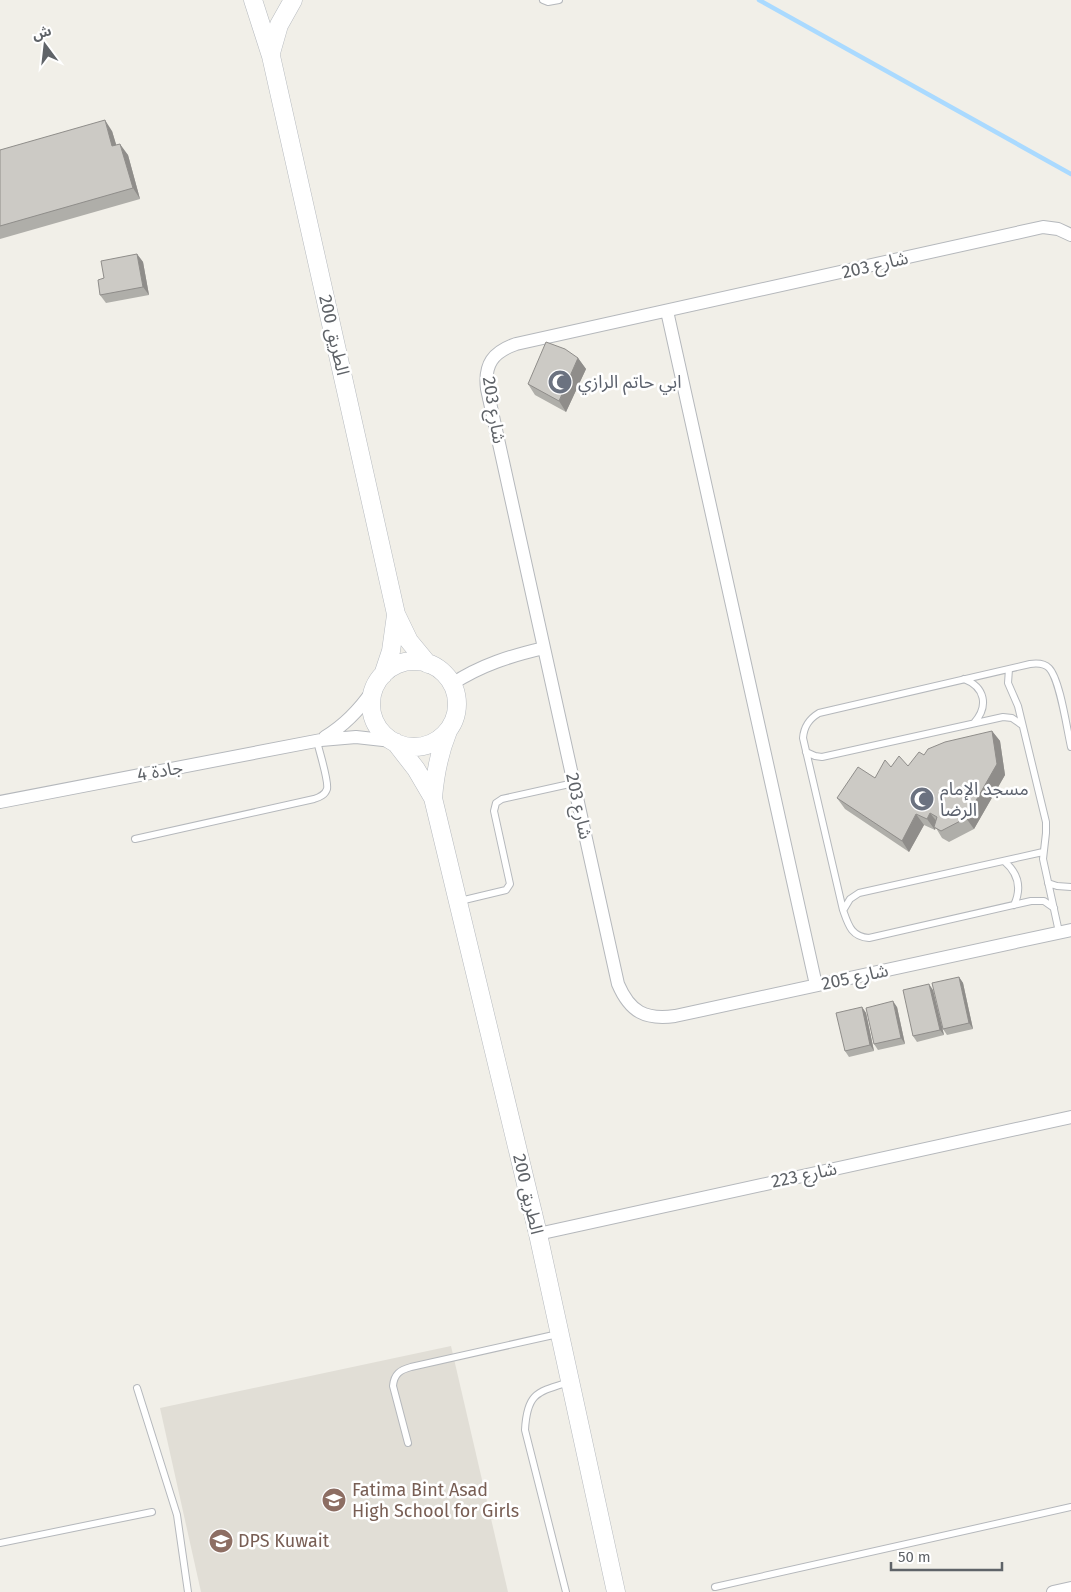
<svg xmlns="http://www.w3.org/2000/svg" width="1071" height="1592" font-family="'Fira Sans','Noto Sans Arabic',sans-serif">
	<style>
		.education { fill: #e1ded6 }
		.lines { fill: none; stroke-linecap: round; stroke-linejoin: round }
		.stream { stroke: #aadaff; stroke-width: 4.5 }
		.lane-casing { stroke: #b5b8bc; stroke-width: 8 }
		.street-casing { stroke: #b5b8bc; stroke-width: 14 }
		.secondary-casing { stroke: #b6babf; stroke-width: 19 }
		.lane { stroke: #fff; stroke-width: 6 }
		.street { stroke: #fff; stroke-width: 12 }
		.secondary { stroke: #fff; stroke-width: 18 }
		.wall { fill: #afaea9 }
		.shaded-wall { fill: #8f8d8a }
		.building { fill: #cccac5; stroke: #8f8d8a }
		.labels { text-anchor: middle; stroke-width: 5; stroke-linejoin: round; paint-order: stroke }
		.street-label { font-size: 18px; fill: #5f6368; stroke: #fff }
		.worship-label { font-size: 18px; fill: #5b616d; stroke: #fff; text-anchor: start }
		.education-label { font-size: 18px; fill: #785e54; stroke: #fff; text-anchor: start }
	</style>
	<rect width="100%" height="100%" fill="#f1efe8"/>
	<path class="education" d="M 451,1346 L 508,1592 L 201,1592 L 160,1408 Z"/>
	<g class="lines">
		<path class="stream" d="M 759,0 L 1071,174"/>
		<defs>
			<path id="lane" d="M 543,0 L 548,2 L 559,0
				M 1009,669 L 1008,683 L 1018,706 L 1046,822 L 1046,833 L 1043,859 L 1059,932
				M 964,679 C 985,687 989,706 974,723
				M 806,752 L 815,756 L 822,757 L 1003,717 L 1012,718 L 1022,725
				M 135,839 L 314,799 C 320,797 325,795 327,789 C 329,781 319,751 317,741
				M 1004,861 C 1018,873 1022,888 1014,905
				M 1048,883 L 1057,886 L 1071,887
				M 460,901 L 506,890 L 510,884 L 494,811 L 496,803 L 502,799 L 574,783
				M 1054,908 L 1044,901 L 1031,901 L 869,938 C 851,937 848,924 843,910 L 803,738 C 804,726 809,719 819,713 L 1030,664 C 1037,663 1044,663 1049,668 C 1060,679 1067,730 1071,747
				M 844,909 L 850,899 L 859,893 L 1043,852
				M 137,1388 L 177,1515 L 188,1592
				M 408,1443 L 393,1386 C 394,1374 400,1370 411,1367 L 558,1334
				M 0,1543 L 152,1512
				M 715,1587 L 1071,1507
				M 566,1592 L 525,1430 C 527,1393 537,1392 569,1382"/>
			<path id="street" d="M 1071,235 L 1058,229 L 1043,227 L 516,344 C 493,352 484,364 487,389 L 618,984 C 630,1012 645,1020 675,1016 L 1071,930
				M 667,311 L 816,985
				M 452,684 C 481,665 510,656 544,648
				M 325,737 C 345,725 360,709 373,690
				M 0,802 L 321,740 L 356,737 L 392,741
				M 538,1234 L 1071,1117
				M 1053,1592 L 1071,1588"/>
			<path id="secondary" d="M 253,0 L 271,56 L 396,614 L 409,641 L 428,664
				M 271,53 L 279,25 L 293,0
				M371 704a43 43 0 1 1 86 0a43 43 0 1 1-86 0Z
				M 383,675 L 391,651 L 396,615
				M 395,742 L 416,769 L 433,798 L 538,1234 L 616,1592
				M 433,798 C 435,774 439,753 448,731"/>
		</defs>
		<use href="#lane" class="lane-casing"/>
		<use href="#street" class="street-casing"/>
		<use href="#secondary" class="secondary-casing"/>
		<use href="#lane" class="lane"/>
		<use href="#street" class="street"/>
		<use href="#secondary" class="secondary"/>
	</g>
	<path class="wall" d="M 112,131 L 116,145 L 128,155 L 140,199 L 0,239 L 0,150 Z
		M 137,254 L 143,262 L 149,295 L 106,303 L 100,295 L 104,278 Z
		M 578,358 L 586,369 L 566,412 L 535,395 L 528,384 Z
		M 992,731 L 1000,741 L 1005,775 L 974,829 L 949,842 L 942,838 L 936,828 L 935,830 L 924,825 L 909,852 L 845,809 L 837,798 L 875,778 L 891,767 L 908,766 L 924,755 Z
		M 959,977 L 963,983 L 973,1029 L 947,1035 L 943,1029 Z
		M 933,990 L 944,1035 L 917,1042 L 913,1036 Z
		M 862,1007 L 866,1013 L 874,1051 L 849,1057 L 845,1051 Z
		M 897,1007 L 905,1044 L 878,1050 L 874,1044 Z"/>
	<path class="shaded-wall" d="M 105,120 L 112,131 L 120,157 L 112,146 Z
		M 120,144 L 128,155 L 140,199 L 133,188 Z
		M 137,254 L 143,262 L 149,295 L 143,287 Z
		M 578,358 L 586,369 L 566,412 L 559,401 Z
		M 992,731 L 1000,741 L 1005,775 L 974,829 L 966,818 Z
		M 930,813 L 938,823 L 934,827 L 935,828 L 935,830 L 927,819 Z
		M 916,814 L 924,825 L 909,852 L 902,841 Z
		M 959,977 L 963,983 L 973,1029 L 969,1023 Z
		M 929,984 L 933,990 L 944,1035 L 940,1030 Z
		M 893,1001 L 897,1007 L 905,1044 L 901,1038 Z
		M 862,1007 L 866,1013 L 874,1051 L 870,1045 Z"/>
	<path class="building" d="M 105,120 L 112,146 L 120,144 L 133,188 L 0,226 L 0,150 Z
		M 137,254 L 143,287 L 100,295 L 98,280 L 104,278 L 101,261 Z
		M 546,342 L 565,349 L 578,358 L 559,401 L 528,384 Z
		M 992,731 L 997,764 L 966,818 L 941,831 L 934,827 L 937,817 L 930,813 L 927,819 L 916,814 L 902,841 L 837,798 L 858,767 L 875,778 L 885,760 L 891,767 L 899,756 L 908,766 L 919,752 L 924,755 L 928,749 L 945,742 Z
		M 959,977 L 969,1023 L 943,1029 L 932,983 Z
		M 929,984 L 940,1030 L 913,1036 L 903,990 Z
		M 893,1001 L 901,1038 L 874,1044 L 866,1008 Z
		M 862,1007 L 870,1045 L 845,1051 L 836,1013 Z"/>
	<defs>
		<symbol id="mosque-disc" viewBox="-11 -11 22 22"><circle r="9.5" fill="#6b7280" stroke="#fff"/><path d="M3.5-4.9A6 6 0 1 0 3.5 4.9A5 5 0 1 1 3.5-4.9Z" fill="#fff"/></symbol>
		<symbol id="university-disc" viewBox="-11 -11 22 22"><circle r="9.5" fill="#8d6e63" stroke="#fff"/><path d="M0-5L7-2L0 1L-7-2ZM-4 1L0 2.5L4 1V4Q0 6-4 4Z" fill="#fff"/></symbol>
		<symbol id="school-disc" viewBox="-11 -11 22 22"><circle r="9.5" fill="#8d6e63" stroke="#fff"/><path d="M0-5L7-2L0 1L-7-2ZM-4 1L0 2.5L4 1V4Q0 6-4 4Z" fill="#fff"/></symbol>
	</defs>
	<g fill-rule="evenodd">
		<use href="#mosque-disc" x="546" y="368" width="28" height="28"/>
		<use href="#mosque-disc" x="908" y="785" width="28" height="28"/>
		<use href="#university-disc" x="320" y="1486" width="28" height="28"/>
		<use href="#school-disc" x="207" y="1527" width="28" height="28"/>
	</g>
	<g class="labels">
		<g class="street-label">
			<text transform="translate(875 265) rotate(-13)" y="6">شارع 203</text>
			<text transform="translate(334 335) rotate(77)" y="6">الطريق 200</text>
			<text transform="translate(494 410) rotate(81)" y="6">شارع 203</text>
			<text transform="translate(160 771) rotate(-10)" y="6">جادة 4</text>
			<text transform="translate(579 806) rotate(78)" y="6">شارع 203</text>
			<text transform="translate(855 977) rotate(-12)" y="6">شارع 205</text>
			<text transform="translate(804 1175) rotate(-12)" y="6">شارع 223</text>
			<text transform="translate(528 1194) rotate(77)" y="6">الطريق 200</text>
		</g>
		<g class="worship-label">
			<text x="578" y="388">ابي حاتم الرازي</text>
			<text x="940" y="795">مسجد الإمام<tspan x="940" dy="21">الرضا</tspan></text>
		</g>
		<g class="education-label">
			<text x="352" y="1496">Fatima Bint Asad<tspan x="352" dy="21">High School for Girls</tspan></text>
			<text x="238" y="1547">DPS Kuwait</text>
		</g>
	</g>
	<g transform="translate(45 45) rotate(345)" stroke="#ffffff" stroke-width="4" paint-order="stroke">
	<path d="M0-4L9 19L0 12L-9 19Z" fill="#5f6368"/>
	<text y="-8" font-size="14" font-weight="bold" text-anchor="middle" fill="#5f6368">ش</text>
	</g>
	<path d="M891 1562v8h111v-8" fill="none" stroke="#5f6368" stroke-width="2.5"/>
	<text x="898" y="1562" font-size="15" fill="#5f6368" stroke="#ffffff" stroke-width="4" paint-order="stroke">50 m</text>
</svg>
